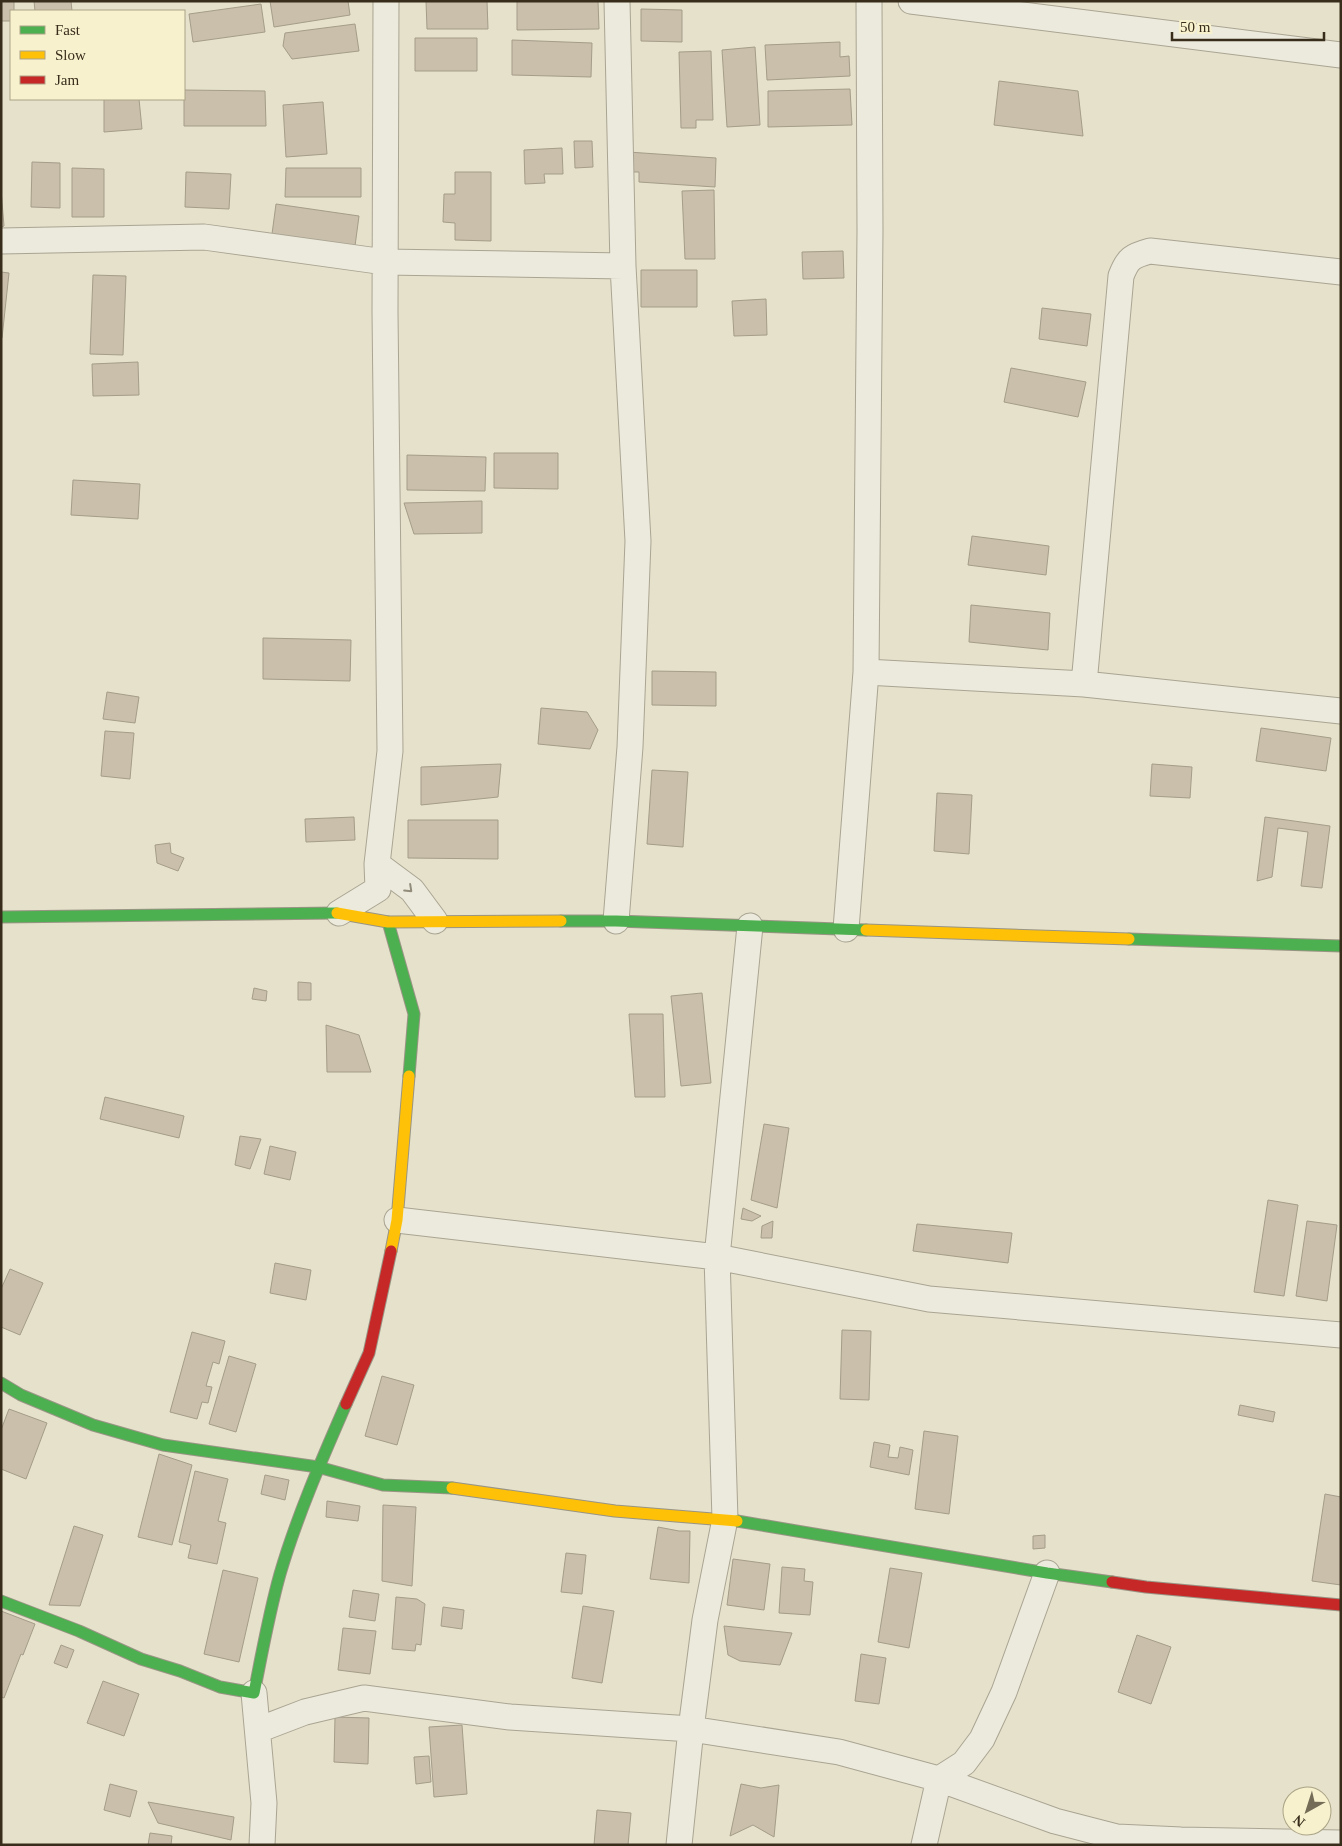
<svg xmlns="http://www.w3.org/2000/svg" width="1342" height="1846" font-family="'Times New Roman',serif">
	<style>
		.building { fill: #c9bfab; stroke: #a59c89 }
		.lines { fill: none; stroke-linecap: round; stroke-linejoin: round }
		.street-casing { stroke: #aaa493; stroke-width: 27 }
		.fast-casing { stroke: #999484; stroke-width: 13 }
		.slow-casing { stroke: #999484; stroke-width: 13 }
		.jam-casing { stroke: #999484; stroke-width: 13 }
		.street { stroke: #eceadc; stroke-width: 25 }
		.fast { stroke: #4caf50; stroke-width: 11 }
		.slow { stroke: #ffc107; stroke-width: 11 }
		.jam { stroke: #c62828; stroke-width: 11 }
		.oneway { stroke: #928c7c }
	</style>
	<rect width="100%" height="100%" fill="#e5e1ca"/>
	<path class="building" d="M 1,1 L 14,1 L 14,11 L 11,11 L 11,21 L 1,21 Z
		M 34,1 L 71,1 L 72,11 L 35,11 Z
		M 270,1 L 348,1 L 350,15 L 274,27 Z
		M 426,1 L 487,1 L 488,29 L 427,29 Z
		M 517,1 L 598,1 L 599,29 L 517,30 Z
		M 261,4 L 265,32 L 193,42 L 189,14 Z
		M 641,9 L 682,10 L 682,42 L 641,41 Z
		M 355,24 L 359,51 L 292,59 L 283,46 L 285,33 Z
		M 415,38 L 477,38 L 477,71 L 415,71 Z
		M 512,40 L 592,43 L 591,77 L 512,75 Z
		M 840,42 L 840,57 L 849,56 L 850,76 L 767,80 L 765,45 Z
		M 755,47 L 760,125 L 727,127 L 722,50 Z
		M 711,51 L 713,120 L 696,120 L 696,128 L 681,128 L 679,52 Z
		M 999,81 L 1078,91 L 1083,136 L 994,125 Z
		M 850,89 L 852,125 L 768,127 L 768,91 Z
		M 184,90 L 265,91 L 266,126 L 184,126 Z
		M 104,99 L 139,99 L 142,129 L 104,132 Z
		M 323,102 L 327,154 L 286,157 L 283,105 Z
		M 574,141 L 592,141 L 593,167 L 575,168 Z
		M 562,148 L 563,174 L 544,174 L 545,183 L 525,184 L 524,150 Z
		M 628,152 L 716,158 L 715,187 L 639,182 L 639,172 L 627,172 Z
		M 32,162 L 60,163 L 60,208 L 31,207 Z
		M 72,168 L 104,169 L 104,217 L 72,217 Z
		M 286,168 L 361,168 L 361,197 L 285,197 Z
		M 186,172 L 231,174 L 229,209 L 185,207 Z
		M 455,172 L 491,172 L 491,241 L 455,240 L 455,223 L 443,222 L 444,194 L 455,194 Z
		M 1,190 L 4,226 L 1,227 Z
		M 714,190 L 715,259 L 685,259 L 682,191 Z
		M 276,204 L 359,216 L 355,246 L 272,234 Z
		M 843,251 L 844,278 L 803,279 L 802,252 Z
		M 641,270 L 697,270 L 697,307 L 641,307 Z
		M 1,272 L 9,273 L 2,338 L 1,338 Z
		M 93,275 L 126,276 L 123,355 L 90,354 Z
		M 766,299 L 767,335 L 734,336 L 732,301 Z
		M 1042,308 L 1091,314 L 1087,346 L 1039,339 Z
		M 138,362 L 139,395 L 93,396 L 92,364 Z
		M 1011,368 L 1086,382 L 1078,417 L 1004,402 Z
		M 494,453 L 558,453 L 558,489 L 494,488 Z
		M 407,455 L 486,457 L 485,491 L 407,490 Z
		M 73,480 L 140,484 L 138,519 L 71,515 Z
		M 482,501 L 482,533 L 414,534 L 404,503 Z
		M 972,536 L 1049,546 L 1046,575 L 968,565 Z
		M 971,605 L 1050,613 L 1048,650 L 969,642 Z
		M 263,638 L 351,640 L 350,681 L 263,679 Z
		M 652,671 L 716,672 L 716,706 L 652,705 Z
		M 107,692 L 139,697 L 135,723 L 103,719 Z
		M 541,708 L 587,712 L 598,730 L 590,749 L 538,744 Z
		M 1261,728 L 1331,738 L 1326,771 L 1256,761 Z
		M 105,731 L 134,733 L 130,779 L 101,776 Z
		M 501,764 L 498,797 L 421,805 L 421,767 Z
		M 1152,764 L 1192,767 L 1190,798 L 1150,796 Z
		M 652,770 L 688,772 L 683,847 L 647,844 Z
		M 937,793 L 972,795 L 969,854 L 934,851 Z
		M 354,817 L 355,840 L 306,842 L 305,819 Z
		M 1265,817 L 1330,826 L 1322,888 L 1301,886 L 1308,832 L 1278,828 L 1272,877 L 1257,881 Z
		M 408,820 L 498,820 L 498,859 L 408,858 Z
		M 170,843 L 171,853 L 184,858 L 178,871 L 157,863 L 155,845 Z
		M 298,982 L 311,983 L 311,1000 L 298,1000 Z
		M 254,988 L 267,991 L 266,1001 L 252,999 Z
		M 702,993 L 711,1083 L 681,1086 L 671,996 Z
		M 629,1014 L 663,1014 L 665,1097 L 635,1097 Z
		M 326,1025 L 359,1035 L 371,1072 L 327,1072 Z
		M 105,1097 L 184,1116 L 179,1138 L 100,1119 Z
		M 764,1124 L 789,1128 L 777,1208 L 751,1200 Z
		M 240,1136 L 261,1139 L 250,1169 L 235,1165 Z
		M 270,1146 L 296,1152 L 290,1180 L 264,1174 Z
		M 1268,1200 L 1298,1205 L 1284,1296 L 1254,1292 Z
		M 743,1208 L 761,1216 L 752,1221 L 741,1219 Z
		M 773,1221 L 772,1238 L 761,1238 L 762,1226 Z
		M 1307,1221 L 1337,1225 L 1327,1301 L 1296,1296 Z
		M 917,1224 L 1012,1233 L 1008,1263 L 913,1251 Z
		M 275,1263 L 311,1270 L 306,1300 L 270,1293 Z
		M 10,1269 L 43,1283 L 20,1335 L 1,1327 L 1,1289 Z
		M 842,1330 L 871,1331 L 869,1400 L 840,1399 Z
		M 192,1332 L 225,1341 L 219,1364 L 213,1362 L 206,1386 L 212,1387 L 208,1403 L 202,1402 L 197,1419 L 170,1412 Z
		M 229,1356 L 256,1364 L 236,1432 L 209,1424 Z
		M 382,1376 L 414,1385 L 397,1445 L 365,1436 Z
		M 1240,1405 L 1275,1412 L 1273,1422 L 1238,1415 Z
		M 9,1409 L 47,1423 L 26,1479 L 1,1469 L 1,1430 Z
		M 924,1431 L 958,1436 L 949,1514 L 915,1509 Z
		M 874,1442 L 890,1445 L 888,1457 L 898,1458 L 900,1447 L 913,1450 L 909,1475 L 870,1467 Z
		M 159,1454 L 192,1465 L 172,1545 L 138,1537 Z
		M 195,1471 L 228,1479 L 218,1521 L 226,1523 L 217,1564 L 188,1558 L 191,1545 L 179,1542 Z
		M 265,1475 L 289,1480 L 285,1500 L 261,1494 Z
		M 1325,1494 L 1341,1497 L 1341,1585 L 1312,1581 Z
		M 327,1501 L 360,1506 L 358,1521 L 326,1517 Z
		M 383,1505 L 416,1507 L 412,1586 L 382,1581 Z
		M 74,1526 L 103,1535 L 80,1606 L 49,1605 Z
		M 658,1527 L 679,1531 L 690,1531 L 689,1583 L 650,1579 Z
		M 1045,1535 L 1045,1548 L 1033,1549 L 1033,1536 Z
		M 566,1553 L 586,1555 L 582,1594 L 561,1592 Z
		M 733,1559 L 770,1564 L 764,1610 L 727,1605 Z
		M 782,1567 L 805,1569 L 804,1581 L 813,1582 L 810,1615 L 779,1613 Z
		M 890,1568 L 922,1573 L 909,1648 L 878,1642 Z
		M 223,1570 L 258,1578 L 239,1662 L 204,1654 Z
		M 353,1590 L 379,1594 L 375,1621 L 349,1617 Z
		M 396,1597 L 417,1599 L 425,1604 L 421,1645 L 416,1644 L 415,1651 L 392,1649 Z
		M 583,1606 L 614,1611 L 602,1683 L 572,1678 Z
		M 443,1607 L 464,1610 L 462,1629 L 441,1626 Z
		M 1,1611 L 35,1624 L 23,1655 L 21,1654 L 4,1698 L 1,1697 Z
		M 724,1626 L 792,1633 L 780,1665 L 740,1661 L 728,1655 Z
		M 343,1628 L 376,1631 L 370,1674 L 338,1670 Z
		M 1137,1635 L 1171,1647 L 1151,1704 L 1118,1692 Z
		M 61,1645 L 74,1650 L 67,1668 L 54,1663 Z
		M 861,1654 L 886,1658 L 879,1704 L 855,1701 Z
		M 103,1681 L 139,1694 L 124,1736 L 87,1723 Z
		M 335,1717 L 369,1718 L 368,1764 L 334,1762 Z
		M 462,1725 L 467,1794 L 434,1797 L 429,1727 Z
		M 429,1756 L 431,1782 L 416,1784 L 414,1757 Z
		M 110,1784 L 137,1791 L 130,1817 L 104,1810 Z
		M 741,1784 L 761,1788 L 779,1785 L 774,1837 L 753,1825 L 730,1836 Z
		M 148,1802 L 234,1817 L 231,1840 L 158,1823 Z
		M 597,1810 L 631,1813 L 628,1845 L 594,1845 Z
		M 150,1833 L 172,1836 L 171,1845 L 148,1845 Z"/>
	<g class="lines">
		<defs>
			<path id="street" d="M 911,1 L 1341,55
				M 1,241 L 204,237 L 385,262 L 623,266
				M 866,672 L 1084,684 L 1341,711
				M 1084,684 L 1121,276 C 1128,258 1132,256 1150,251 L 1341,272
				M 377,864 L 412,890 L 435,921
				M 339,913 L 378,889 L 377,864 L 390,751 L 385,312 L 386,1
				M 616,921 L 630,747 L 638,541 L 623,266 L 617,1
				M 846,929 L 866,672 L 870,231 L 869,1
				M 397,1220 L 717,1257 L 929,1299 L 1341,1335
				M 254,1693 L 264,1803 L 262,1845
				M 258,1730 L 305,1712 L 364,1698 L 510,1717 L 691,1729 L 839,1752 L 939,1779 L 964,1763 L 982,1739 L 1004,1692 L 1047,1573
				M 679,1845 L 691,1729 L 705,1620 L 725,1519 L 717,1257 L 750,926
				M 924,1845 L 939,1779 L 1055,1821 L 1117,1837 L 1181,1840 L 1341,1843"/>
			<path id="fast" d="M 1,917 L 337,913
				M 561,921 L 616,921 L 866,930
				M 388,922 L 414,1014 L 409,1076
				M 1129,939 L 1341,946
				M 1,1383 L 21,1395 L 93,1425 L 163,1445 L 318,1467 L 383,1485 L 452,1488
				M 737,1521 L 1047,1573 L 1112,1582
				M 1,1601 L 79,1631 L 141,1659 L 180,1671 L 220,1687 L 254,1693 C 262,1653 269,1613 280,1574 C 297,1516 322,1459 346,1404"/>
			<path id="slow" d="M 337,913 L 388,922 L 561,921
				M 866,930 L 1129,939
				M 391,1251 L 397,1220 L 409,1076
				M 452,1488 L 615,1511 L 737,1521"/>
			<path id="jam" d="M 346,1404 L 369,1353 L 391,1251
				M 1112,1582 L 1146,1587 L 1341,1605"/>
		</defs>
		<use href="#street" class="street-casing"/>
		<use href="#fast" class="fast-casing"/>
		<use href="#slow" class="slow-casing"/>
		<use href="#jam" class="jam-casing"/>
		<use href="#street" class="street"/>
		<use href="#fast" class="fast"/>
		<use href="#slow" class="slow"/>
		<use href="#jam" class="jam"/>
	</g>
	<defs><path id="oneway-chevron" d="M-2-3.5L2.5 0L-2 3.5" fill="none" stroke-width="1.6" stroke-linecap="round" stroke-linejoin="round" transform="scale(1.25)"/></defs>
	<use class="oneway" href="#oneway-chevron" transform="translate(409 889) rotate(43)"/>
	<rect width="1342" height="1846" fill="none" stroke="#382d1b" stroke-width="5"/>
	<rect x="10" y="10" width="175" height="90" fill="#f8f1ce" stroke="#aba386"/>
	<rect x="20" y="26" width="25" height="8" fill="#4caf50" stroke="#aba386"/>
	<text x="55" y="35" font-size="15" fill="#382d1b">Fast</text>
	<rect x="20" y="51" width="25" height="8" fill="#ffc107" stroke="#aba386"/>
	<text x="55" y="60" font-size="15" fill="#382d1b">Slow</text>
	<rect x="20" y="76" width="25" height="8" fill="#c62828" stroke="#aba386"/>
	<text x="55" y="85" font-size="15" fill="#382d1b">Jam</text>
	<g transform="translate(1307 1811) rotate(219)"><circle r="24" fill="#f8f1ce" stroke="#aba386"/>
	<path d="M0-4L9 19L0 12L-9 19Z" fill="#756c58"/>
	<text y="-8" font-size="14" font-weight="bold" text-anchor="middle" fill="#382d1b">N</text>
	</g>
	<path d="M1172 32v8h152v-8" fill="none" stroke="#382d1b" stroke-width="2.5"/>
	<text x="1180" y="32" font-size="15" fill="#382d1b" stroke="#f8f1ce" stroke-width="4" paint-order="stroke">50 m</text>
</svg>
